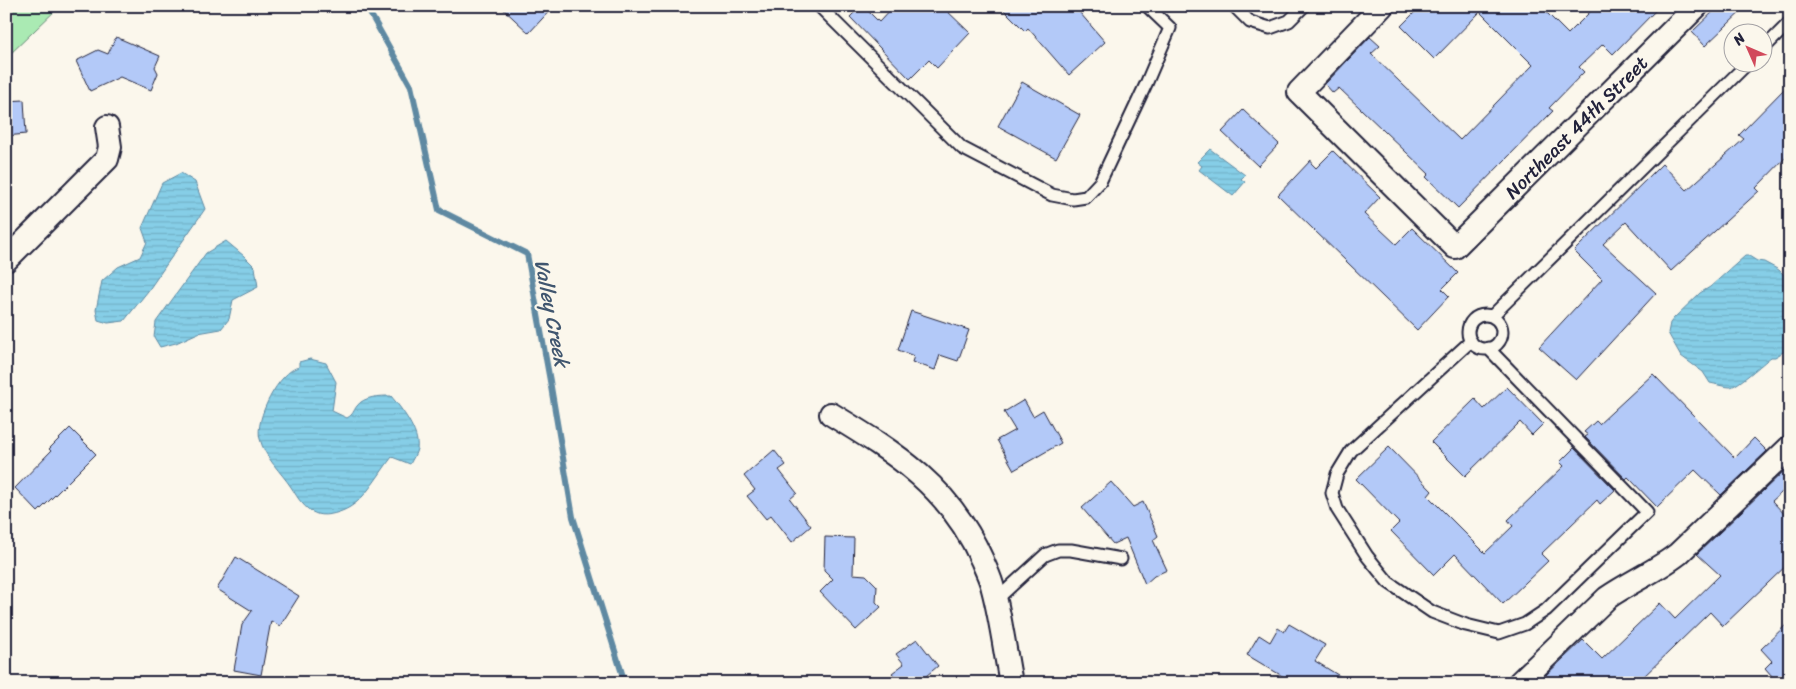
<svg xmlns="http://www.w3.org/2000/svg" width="1796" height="689" font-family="Sriracha,sans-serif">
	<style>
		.green { fill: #aaeab3; stroke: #668677 }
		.water { fill: url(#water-rules); stroke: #5e89a2 }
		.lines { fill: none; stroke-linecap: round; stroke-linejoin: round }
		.stream { stroke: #5e89a2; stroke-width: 6 }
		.building { fill: #b3c9f8; stroke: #22223b }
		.service-casing { stroke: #22223b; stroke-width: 15 }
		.minor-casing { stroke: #22223b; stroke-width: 26 }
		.service { stroke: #fbf7ec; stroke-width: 11 }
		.minor { stroke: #fbf7ec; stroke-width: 22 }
		.labels { text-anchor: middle; stroke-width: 4.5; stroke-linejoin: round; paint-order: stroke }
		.street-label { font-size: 19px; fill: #22223b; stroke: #fbf7ec }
		.water-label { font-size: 20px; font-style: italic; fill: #40566f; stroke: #fbf7ec }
	</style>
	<defs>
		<pattern id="water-rules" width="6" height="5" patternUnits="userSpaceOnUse" patternTransform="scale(1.25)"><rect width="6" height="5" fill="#86cee7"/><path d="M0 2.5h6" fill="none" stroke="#73b1c7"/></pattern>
	</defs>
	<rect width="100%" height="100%" fill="#fbf7ec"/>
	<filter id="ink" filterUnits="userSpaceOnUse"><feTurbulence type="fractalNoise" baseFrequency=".02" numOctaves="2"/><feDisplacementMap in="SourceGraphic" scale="10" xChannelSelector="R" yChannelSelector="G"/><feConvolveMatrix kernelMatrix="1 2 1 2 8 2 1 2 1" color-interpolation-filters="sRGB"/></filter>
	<g filter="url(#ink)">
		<path class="green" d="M 6,6 L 60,6 L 6,58 Z"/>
		<path class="water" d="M 1210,149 L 1245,175 L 1241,179 L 1245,182 L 1233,196 L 1199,170 L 1202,166 L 1197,162 Z
			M 181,173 L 195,182 L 205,209 L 148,291 L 124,321 L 108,323 L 98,320 L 96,310 L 102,281 L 118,267 L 140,257 L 147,242 L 142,228 L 162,183 Z
			M 226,241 L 244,256 L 255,267 L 258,287 L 233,300 L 229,319 L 221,329 L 198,333 L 176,343 L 160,347 L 154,337 L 156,322 L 206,253 Z
			M 1745,256 L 1749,256 L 1757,261 L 1764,262 L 1779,270 L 1790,281 L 1790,348 L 1775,357 L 1771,357 C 1763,363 1737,387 1730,387 C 1724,387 1716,384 1710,383 L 1703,372 L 1681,356 L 1668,333 L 1670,323 L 1674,318 L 1700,293 L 1710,287 Z
			M 310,359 L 326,363 L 336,382 L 332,411 L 347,418 C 354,414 353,411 357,406 C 364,396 381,396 391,396 C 401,408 420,432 417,449 C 416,454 412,460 410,464 L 392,457 C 380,472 366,498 350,507 C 342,512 327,517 317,514 C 311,512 306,508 302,503 C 298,499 295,493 291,487 C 281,472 265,458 260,439 C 254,420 279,371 299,367 L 299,362 Z"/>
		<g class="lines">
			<path class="stream" d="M 366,6 L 411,86 L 439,210 L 527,254 L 550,381 L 573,517 L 625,683"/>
		</g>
		<path class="building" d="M 500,6 L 554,6 L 529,33 Z
			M 861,6 L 863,6 L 879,22 L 894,6 L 942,6 L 970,33 L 937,68 L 929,60 L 910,79 L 850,17 Z
			M 1000,6 L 1074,6 L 1105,42 L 1069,75 L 1028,28 L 1025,31 Z
			M 1421,6 L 1540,6 L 1568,34 L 1596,6 L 1660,6 L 1613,54 L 1603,44 L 1579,67 L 1584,72 L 1549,108 L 1553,111 L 1458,208 L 1426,177 L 1429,174 L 1339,88 L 1333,93 L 1325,84 L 1370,37 L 1380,46 L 1371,54 L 1460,140 L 1533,65 L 1480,12 L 1434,59 L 1401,26 Z
			M 1719,6 L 1747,6 L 1705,46 L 1692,32 Z
			M 116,37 L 160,56 L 155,67 L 158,73 L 151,90 L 120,77 L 90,91 L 76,61 L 98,50 L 108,54 Z
			M 1022,82 L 1080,115 L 1056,158 L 998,126 Z
			M 1790,83 L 1790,153 L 1756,188 L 1759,191 L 1671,271 L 1626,222 L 1603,244 L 1656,293 L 1576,380 L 1539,347 L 1602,279 L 1574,251 L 1662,164 L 1687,190 L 1744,139 L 1739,135 Z
			M 24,100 L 26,134 L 6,136 L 6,101 Z
			M 1243,110 L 1279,144 L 1258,166 L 1222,132 Z
			M 1333,151 L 1380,197 L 1364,214 L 1396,244 L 1412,228 L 1458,273 L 1442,289 L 1449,296 L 1417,330 L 1278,195 L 1311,160 L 1311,163 L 1316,168 Z
			M 911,311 L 969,330 L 958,361 L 940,355 L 935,370 L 912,362 L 914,356 L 898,350 Z
			M 1653,374 L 1735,458 L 1754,438 L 1767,451 L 1721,495 L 1695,470 L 1657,507 L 1628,477 L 1626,479 L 1585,437 L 1588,435 L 1584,432 L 1596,421 L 1599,424 Z
			M 1507,387 L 1543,424 L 1532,435 L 1520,422 L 1465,476 L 1431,442 L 1475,399 L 1484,409 Z
			M 1024,400 L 1033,416 L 1043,410 L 1061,443 L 1014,470 L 997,440 L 1015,430 L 1004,412 Z
			M 70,428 L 96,454 L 38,512 L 15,488 L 51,451 L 49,449 Z
			M 1389,447 L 1432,491 L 1428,496 L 1485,553 L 1513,526 L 1508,520 L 1564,466 L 1560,462 L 1574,448 L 1615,490 L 1600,504 L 1597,500 L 1541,554 L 1548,561 L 1503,604 L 1455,554 L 1434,575 L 1391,531 L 1399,523 L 1356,479 Z
			M 774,450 L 786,465 L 779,470 L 797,493 L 790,499 L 811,526 L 792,542 L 771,515 L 766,519 L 747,496 L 755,490 L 744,476 Z
			M 1786,469 L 1790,473 L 1790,485 L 1772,501 L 1790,520 L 1790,562 L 1723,626 L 1710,612 L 1637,683 L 1554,683 L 1546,675 L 1583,640 L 1602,659 L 1660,603 L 1675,619 L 1720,575 L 1697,554 Z
			M 1111,482 L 1133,507 L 1143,502 L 1158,536 L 1153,540 L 1167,570 L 1154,576 L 1145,584 L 1126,538 L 1113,544 L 1082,508 Z
			M 825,537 L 854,538 L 853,574 L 866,575 L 877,586 L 876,602 L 881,607 L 856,630 L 820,592 L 833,579 L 824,570 Z
			M 236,557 L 299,596 L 280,626 L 271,621 L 261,675 L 234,670 L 242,625 L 252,611 L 217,589 Z
			M 1790,621 L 1790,683 L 1778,683 L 1765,668 L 1772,661 L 1761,649 Z
			M 1289,624 L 1325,645 L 1315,661 L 1351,683 L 1294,683 L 1247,655 L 1259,635 L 1270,642 L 1278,628 L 1284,632 Z
			M 917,639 L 938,666 L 926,676 L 931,683 L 900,683 L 892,673 L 904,664 L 896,654 Z"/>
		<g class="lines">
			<defs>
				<path id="service" d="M 819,6 L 962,148 L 1052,195 L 1073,199 L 1086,197 L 1100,182 L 1146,84 L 1170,28 L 1147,6
					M 1234,6 L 1250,22 L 1270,28 L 1289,21 L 1304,6
					M 1764,48 L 1790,22
					M1468 332a17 17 0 1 1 34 0a17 17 0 1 1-34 0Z
					M 1492,316 L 1749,62
					M 1471,341 L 1351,451 L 1337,474 L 1332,493 L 1337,509 L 1367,556 L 1388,582 L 1432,612 L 1466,625 L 1499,633 L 1525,624 L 1546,610 L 1647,512 L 1488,348
					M 996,600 L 1045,555 L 1058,550 L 1071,550 L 1121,559"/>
				<path id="minor" d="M 1382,6 L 1299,92 L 1455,247 L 1697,6
					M 6,260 L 107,159 L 110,147 L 107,127
					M 831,414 C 897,454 950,487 982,560 C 986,570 991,579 993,589 C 1001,619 1005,652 1011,683
					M 1519,683 L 1607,598 C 1630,582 1656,571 1678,554 L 1790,447"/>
			</defs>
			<use href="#service" class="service-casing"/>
			<use href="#minor" class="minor-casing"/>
			<use href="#service" class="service"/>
			<use href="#minor" class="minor"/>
		</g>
	</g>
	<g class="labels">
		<g class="street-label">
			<text transform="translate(1576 127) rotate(-45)" y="7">Northeast 44th Street</text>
		</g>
		<g class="water-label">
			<text transform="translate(552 313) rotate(79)" y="7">Valley Creek</text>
		</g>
	</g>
	<rect width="1796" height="689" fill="none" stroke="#fbf7ec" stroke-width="25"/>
	<rect x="12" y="12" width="1771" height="664" fill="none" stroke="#22223b" stroke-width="2" filter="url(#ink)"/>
	<g transform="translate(1748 48) rotate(315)"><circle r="24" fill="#fbf7ec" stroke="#a4a2a5"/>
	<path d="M0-4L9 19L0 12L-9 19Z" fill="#d1495b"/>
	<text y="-8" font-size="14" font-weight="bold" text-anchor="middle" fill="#22223b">N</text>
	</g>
</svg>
